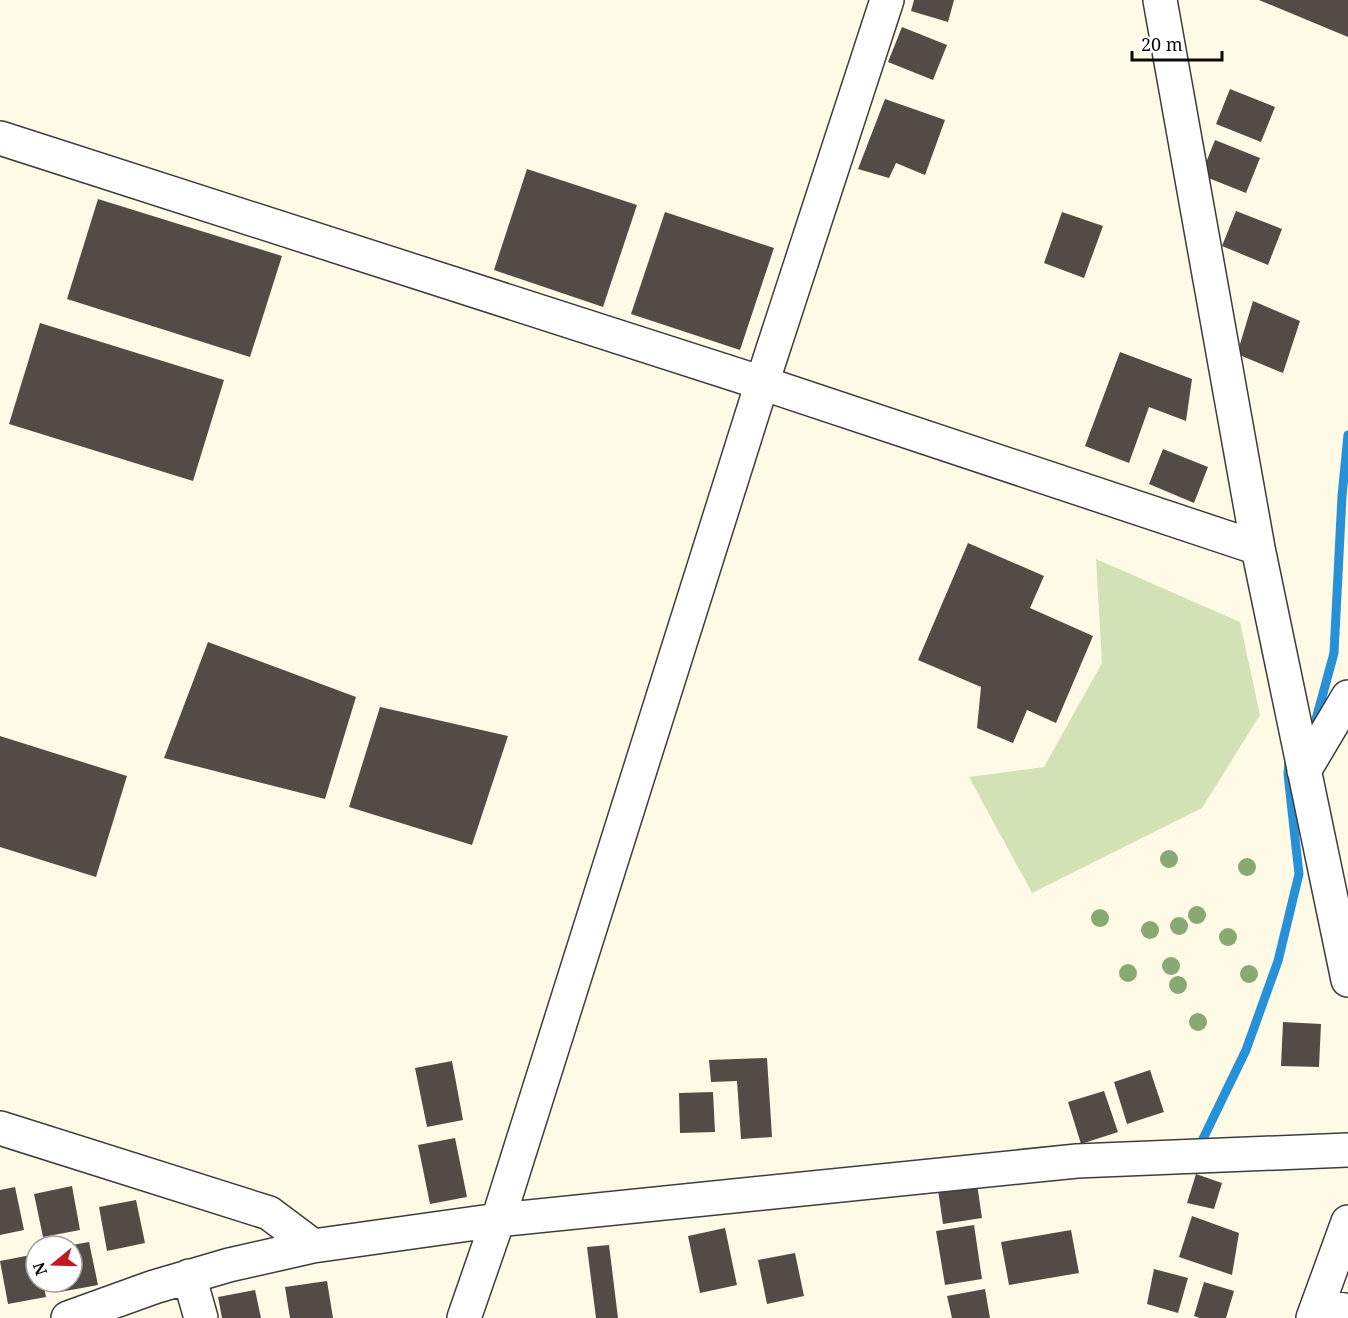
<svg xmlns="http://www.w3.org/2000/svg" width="1348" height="1318" font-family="'Noto Serif',serif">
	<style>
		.cemetery { fill: #d3e1b7 }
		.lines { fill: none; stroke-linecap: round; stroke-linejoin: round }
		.stream { stroke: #2791d8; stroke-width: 9 }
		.building { fill: #534b45 }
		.street-casing { stroke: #3d3d3d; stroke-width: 36 }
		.street { stroke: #fff; stroke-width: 33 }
		.tree { fill: #88a874 }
	</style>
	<rect width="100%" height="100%" fill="#fffae6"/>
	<path class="cemetery" d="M 1096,559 L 1240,622 L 1260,715 L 1202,808 L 1032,893 L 969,777 L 1044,767 L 1102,663 Z"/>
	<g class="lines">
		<path class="stream" d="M 1311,729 L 1315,723 L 1334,653 L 1342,496 L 1348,435
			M 1200,1145 L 1246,1050 L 1278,961 L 1299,874 L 1288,774 L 1289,762"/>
	</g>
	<path class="building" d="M 914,0 L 954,0 L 948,22 L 911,11 Z
		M 1259,0 L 1348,0 L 1348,37 Z
		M 902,27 L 947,45 L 933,80 L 888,62 Z
		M 1230,89 L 1275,107 L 1261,142 L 1216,124 Z
		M 885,99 L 945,120 L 925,175 L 896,163 L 889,178 L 858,169 Z
		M 1215,140 L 1260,158 L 1246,193 L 1201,175 Z
		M 527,169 L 637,205 L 603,307 L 494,270 Z
		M 98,199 L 282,256 L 250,357 L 67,299 Z
		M 1236,211 L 1282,229 L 1268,265 L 1222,246 Z
		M 665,212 L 774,248 L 740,350 L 631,314 Z
		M 1062,212 L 1103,226 L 1084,278 L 1044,263 Z
		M 1253,301 L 1300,321 L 1283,373 L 1237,354 Z
		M 40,323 L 224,380 L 193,481 L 9,424 Z
		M 1120,352 L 1192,379 L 1186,421 L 1149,407 L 1129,463 L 1085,446 Z
		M 1163,449 L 1208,467 L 1194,503 L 1149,484 Z
		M 968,543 L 1044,576 L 1030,608 L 1093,636 L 1056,723 L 1027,710 L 1013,743 L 977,728 L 981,687 L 918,660 Z
		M 208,642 L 356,697 L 325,799 L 164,758 Z
		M 380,707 L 508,736 L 472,845 L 349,807 Z
		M 0,736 L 127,776 L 96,877 L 0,847 Z
		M 1283,1022 L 1321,1024 L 1319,1067 L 1281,1066 Z
		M 767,1058 L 772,1137 L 741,1139 L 737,1081 L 711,1082 L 709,1060 Z
		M 452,1061 L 463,1120 L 427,1127 L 415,1068 Z
		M 1150,1070 L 1164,1112 L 1127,1124 L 1114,1082 Z
		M 1104,1091 L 1118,1132 L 1081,1144 L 1068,1102 Z
		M 713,1092 L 715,1132 L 680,1133 L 679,1093 Z
		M 455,1138 L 467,1197 L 430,1204 L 418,1145 Z
		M 1196,1174 L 1222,1183 L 1214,1209 L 1187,1203 Z
		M 977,1184 L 982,1218 L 943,1224 L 938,1190 Z
		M 72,1186 L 80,1230 L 43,1237 L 34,1194 Z
		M 15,1187 L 24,1230 L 0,1235 L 0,1190 Z
		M 136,1200 L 145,1243 L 107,1251 L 99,1207 Z
		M 1192,1216 L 1239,1233 L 1232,1275 L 1179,1257 Z
		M 974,1225 L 982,1279 L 945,1285 L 936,1231 Z
		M 725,1228 L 737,1285 L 700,1293 L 688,1236 Z
		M 1071,1230 L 1079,1273 L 1009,1285 L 1001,1242 Z
		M 89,1242 L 98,1285 L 60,1292 L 58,1282 L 72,1282 L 72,1245 Z
		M 609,1245 L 618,1318 L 596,1318 L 587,1247 Z
		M 795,1253 L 804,1296 L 767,1304 L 758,1260 Z
		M 36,1254 L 36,1282 L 43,1282 L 46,1297 L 8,1304 L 0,1261 Z
		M 1154,1269 L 1188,1278 L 1178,1313 L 1147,1304 Z
		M 327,1281 L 333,1318 L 290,1318 L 285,1287 Z
		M 1204,1282 L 1234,1291 L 1226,1318 L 1200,1318 L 1194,1316 Z
		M 985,1289 L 990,1318 L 952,1318 L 947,1296 Z
		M 255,1290 L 261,1318 L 222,1318 L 218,1297 Z"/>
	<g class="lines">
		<defs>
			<path id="street" d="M 1160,0 L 1258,548 L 1348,980
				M 0,138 L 762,383 L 1258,548
				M 1304,771 L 1348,697
				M 0,1128 L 269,1213 L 313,1246
				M 189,1276 L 201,1318
				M 1318,1304 L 1348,1311
				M 68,1318 L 154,1287 L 229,1265 L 313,1246 L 498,1220 L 1077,1161 L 1348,1150
				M 464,1318 L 498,1220 L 762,383 L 887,0
				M 1313,1318 L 1348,1222"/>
		</defs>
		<use href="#street" class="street-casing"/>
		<use href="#street" class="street"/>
	</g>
	<g class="tree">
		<circle cx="1169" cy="859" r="9"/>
		<circle cx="1247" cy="867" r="9"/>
		<circle cx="1197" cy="915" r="9"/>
		<circle cx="1100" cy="918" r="9"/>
		<circle cx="1179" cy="926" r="9"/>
		<circle cx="1150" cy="930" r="9"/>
		<circle cx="1228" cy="937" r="9"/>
		<circle cx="1171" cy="966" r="9"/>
		<circle cx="1128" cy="973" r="9"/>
		<circle cx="1249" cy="974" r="9"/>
		<circle cx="1178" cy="985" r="9"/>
		<circle cx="1198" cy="1022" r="9"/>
	</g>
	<g transform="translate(54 1264) rotate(251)"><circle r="28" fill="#ffffff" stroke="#9d9d9d" stroke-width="1.5"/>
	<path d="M0-4.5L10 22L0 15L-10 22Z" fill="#c31820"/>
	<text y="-9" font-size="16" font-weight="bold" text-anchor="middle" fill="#0a0a0a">N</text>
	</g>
	<path d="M1132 51v9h90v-9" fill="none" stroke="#0a0a0a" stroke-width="3"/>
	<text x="1141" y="51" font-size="18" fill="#0a0a0a" stroke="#ffffff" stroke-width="4.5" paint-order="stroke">20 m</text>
</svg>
